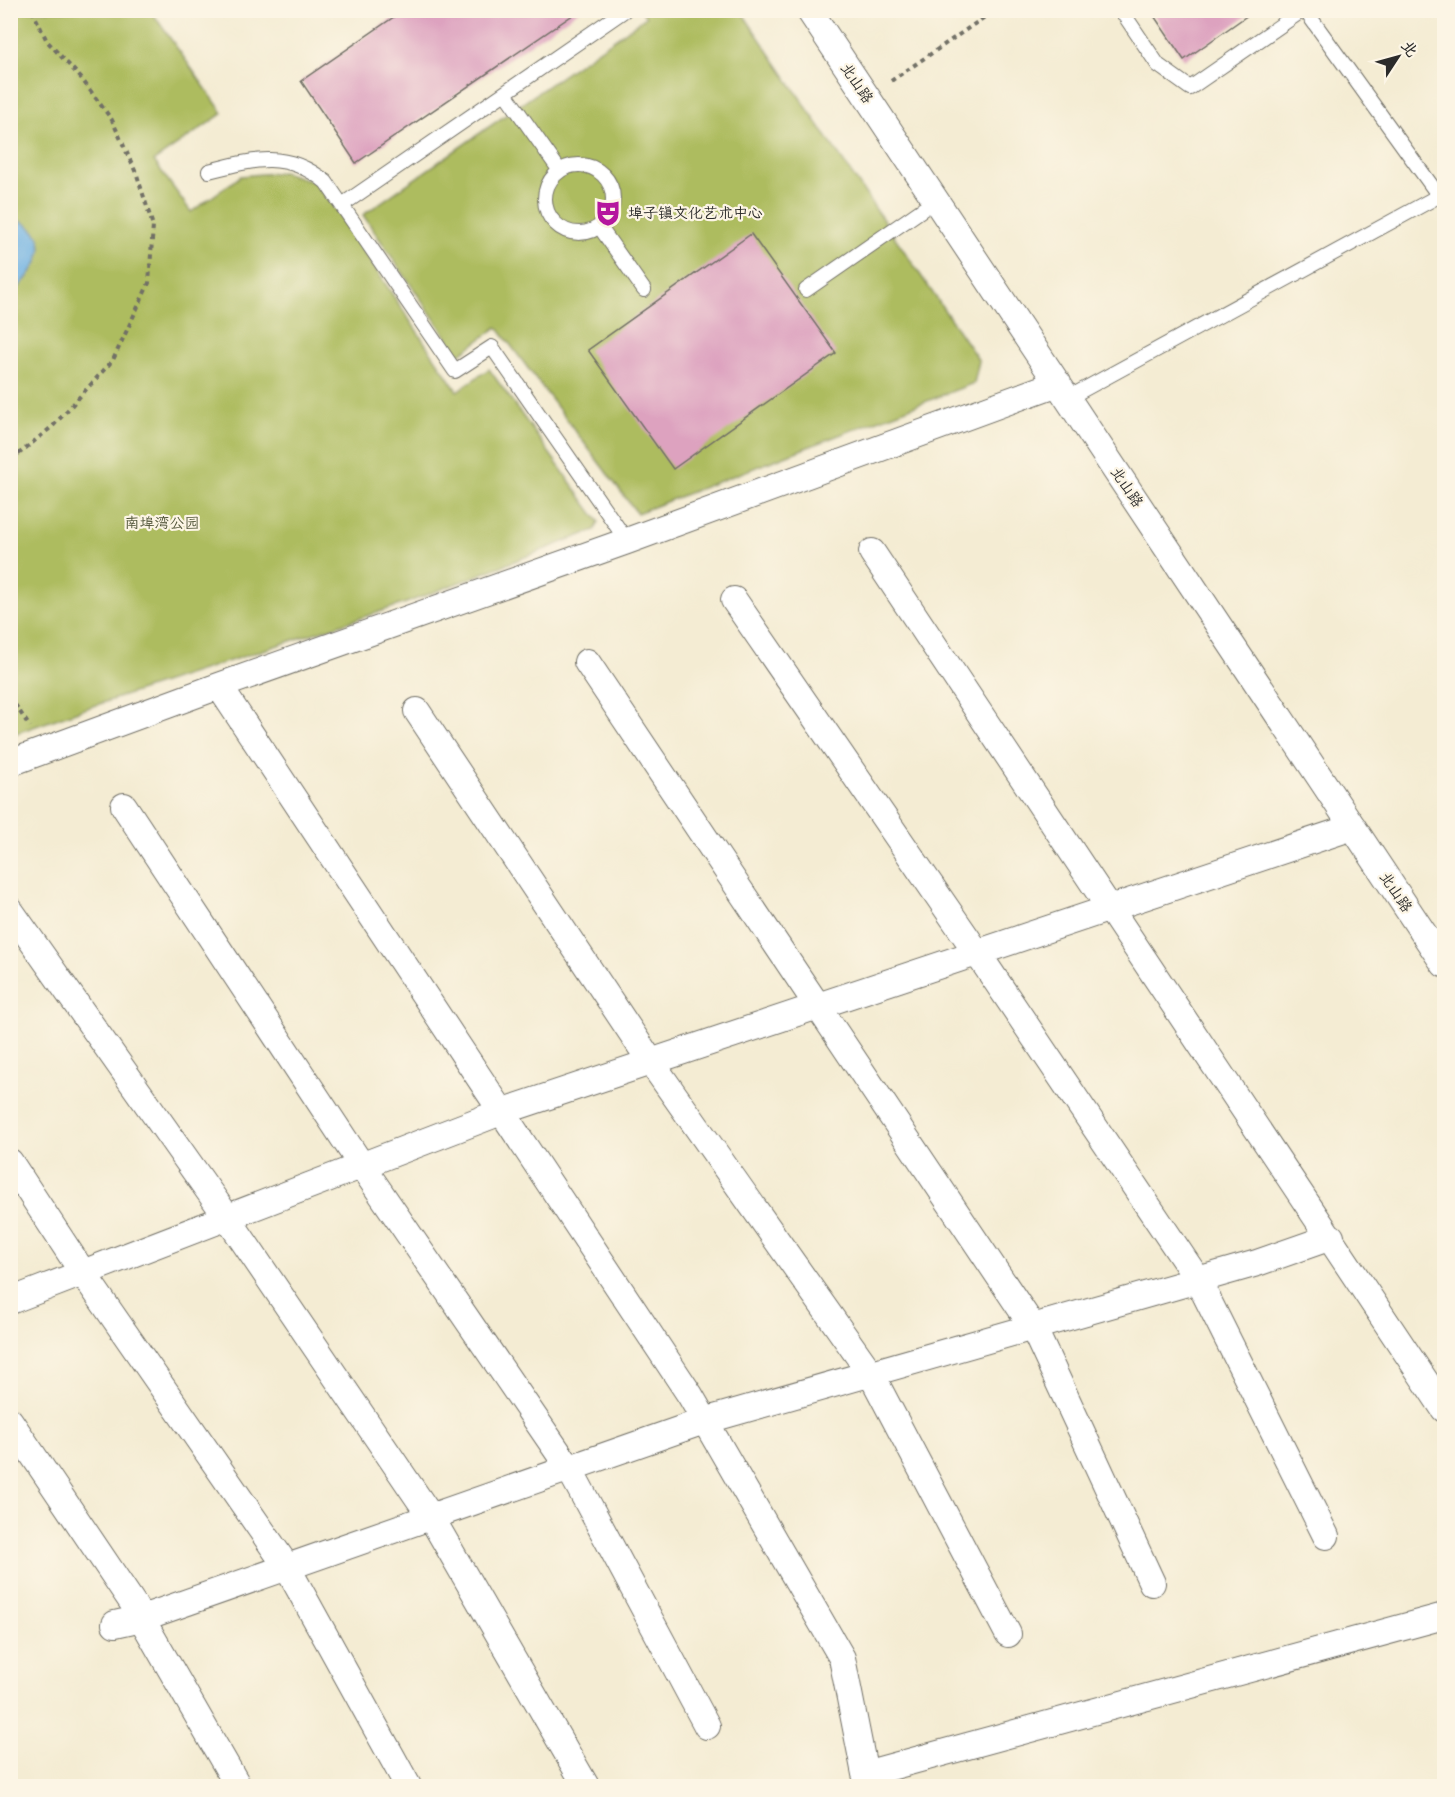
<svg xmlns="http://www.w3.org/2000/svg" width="1455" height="1797" font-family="Mali,'LXGW WenKai TC',sans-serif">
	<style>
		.green { fill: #adbc5e; stroke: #6c7444; stroke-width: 1.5 }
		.water { fill: #6db1e3; stroke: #4c6e87; stroke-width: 1.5 }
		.building { fill: #dda2bf }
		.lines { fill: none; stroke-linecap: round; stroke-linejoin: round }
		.service-casing { stroke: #716f66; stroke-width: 16 }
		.minor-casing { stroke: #716f66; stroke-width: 28 }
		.path { stroke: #716f66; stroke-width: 4; stroke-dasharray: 4.5 4.5; stroke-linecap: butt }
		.service { stroke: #fff; stroke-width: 14 }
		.minor { stroke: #fff; stroke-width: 26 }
		.labels { text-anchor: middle; stroke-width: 4.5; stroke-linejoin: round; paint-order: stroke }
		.street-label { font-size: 15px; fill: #2b2b2b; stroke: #fcf5e5 }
		.poi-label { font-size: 15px; fill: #2b2b2b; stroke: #fcf5e5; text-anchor: start }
		.park-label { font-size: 15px; fill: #52563a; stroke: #fcf5e5 }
	</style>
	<rect width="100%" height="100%" fill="#fcf5e5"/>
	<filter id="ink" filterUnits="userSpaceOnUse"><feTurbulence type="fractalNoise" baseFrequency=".0167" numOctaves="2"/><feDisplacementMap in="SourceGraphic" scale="12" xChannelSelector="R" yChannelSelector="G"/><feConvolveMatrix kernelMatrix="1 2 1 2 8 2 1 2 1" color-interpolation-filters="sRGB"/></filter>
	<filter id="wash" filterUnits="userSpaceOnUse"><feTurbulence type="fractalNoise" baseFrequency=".008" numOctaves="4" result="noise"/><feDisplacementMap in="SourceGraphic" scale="24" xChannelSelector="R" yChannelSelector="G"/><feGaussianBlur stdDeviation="1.35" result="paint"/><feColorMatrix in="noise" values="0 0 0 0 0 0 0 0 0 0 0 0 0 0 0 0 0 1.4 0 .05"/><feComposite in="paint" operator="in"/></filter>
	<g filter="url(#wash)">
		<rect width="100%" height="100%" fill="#f4ecd3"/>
		<path class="green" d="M 11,11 L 151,11 L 223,113 L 154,161 L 191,212 L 241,176 L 283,172 L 314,182 L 332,204 L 457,391 L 489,369 L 599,522 L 595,530 L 406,603 L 84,709 L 11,735 Z
			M 642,11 L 741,11 L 979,361 L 974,383 L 637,513 L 497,327 L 459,355 L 363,215 L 646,17 Z"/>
		<path class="water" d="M 11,219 C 20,220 24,222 31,228 C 56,248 27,280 11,295 Z"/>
		<g id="blocks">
			<path class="building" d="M 404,10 L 580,10 L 356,163 L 301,81 Z
				M 1150,10 L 1255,10 L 1184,60 Z
				M 751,234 L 836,353 L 673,469 L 588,350 Z"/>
		</g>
	</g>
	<g filter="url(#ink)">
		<use href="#blocks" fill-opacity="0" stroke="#716f66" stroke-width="1.5"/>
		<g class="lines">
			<defs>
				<path id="service" d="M 1121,10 L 1158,65 L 1190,88 L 1303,10
					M 1305,10 L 1439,196
					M 505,93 L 560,171
					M545 199a34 34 0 1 1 68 0a34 34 0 1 1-68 0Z
					M 209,171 C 254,159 287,150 326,182 L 455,371 L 492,347 L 627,541
					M 342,205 L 625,10
					M 599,226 L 644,290
					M 806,290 L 936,200
					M 1068,398 L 1444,193"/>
				<path id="minor" d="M 809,10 L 1444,964
					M 872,552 L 1444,1409
					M 734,600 L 978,954 L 1198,1280 L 1326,1536
					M 587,662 L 1033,1327 L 1152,1583
					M 219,686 L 690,1395 L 842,1658 L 865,1774 L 1444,1616
					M 417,711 L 651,1062 L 871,1374 L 1008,1634
					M 10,763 L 219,686 L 627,541 L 1058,383
					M 124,806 L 362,1166 L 569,1468 L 707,1726
					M 10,910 L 227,1217 L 431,1517 L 586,1786
					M 10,1162 L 83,1273 L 287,1567 L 408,1786
					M 10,1301 L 501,1112 L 1353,827
					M 10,1421 L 132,1602 L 238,1786
					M 115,1624 L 142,1618 L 704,1421 L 1257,1263 L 1331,1237"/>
			</defs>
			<use href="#service" class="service-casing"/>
			<use href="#minor" class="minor-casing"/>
			<path class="path" d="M 891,81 L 995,10
				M 10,457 L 16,456 L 53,426 L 113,360 L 149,283 L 153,226 L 137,175 L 112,120 L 81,78 L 47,41 L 32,10
				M 10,697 L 30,727"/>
			<use href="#service" class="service"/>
			<use href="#minor" class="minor"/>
		</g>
	</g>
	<defs>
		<symbol id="theatre-bare" viewBox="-9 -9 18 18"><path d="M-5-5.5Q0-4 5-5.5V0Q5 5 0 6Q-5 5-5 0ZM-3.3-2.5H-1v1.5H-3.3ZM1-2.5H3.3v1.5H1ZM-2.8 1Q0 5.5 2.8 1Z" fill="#b5179e" stroke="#fcf5e5" stroke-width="2.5" paint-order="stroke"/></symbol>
	</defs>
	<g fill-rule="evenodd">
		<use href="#theatre-bare" x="589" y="194" width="38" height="38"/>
	</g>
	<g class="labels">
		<g class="street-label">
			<text transform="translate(857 83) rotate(56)" y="5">北山路</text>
			<text transform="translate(1127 487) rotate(56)" y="5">北山路</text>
			<text transform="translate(1396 892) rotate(56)" y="5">北山路</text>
		</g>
		<g class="poi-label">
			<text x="628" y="218">埠子镇文化艺术中心</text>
		</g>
		<g class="park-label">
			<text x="162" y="528">南埠湾公园</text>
		</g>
	</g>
	<rect width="1455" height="1797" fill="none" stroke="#fcf5e5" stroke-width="36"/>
	<g transform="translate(1398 57) rotate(54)" stroke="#fcf5e5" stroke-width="4.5" paint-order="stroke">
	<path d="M0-4.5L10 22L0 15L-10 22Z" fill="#2b2b2b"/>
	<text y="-9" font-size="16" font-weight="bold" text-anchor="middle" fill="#2b2b2b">北</text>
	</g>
</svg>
